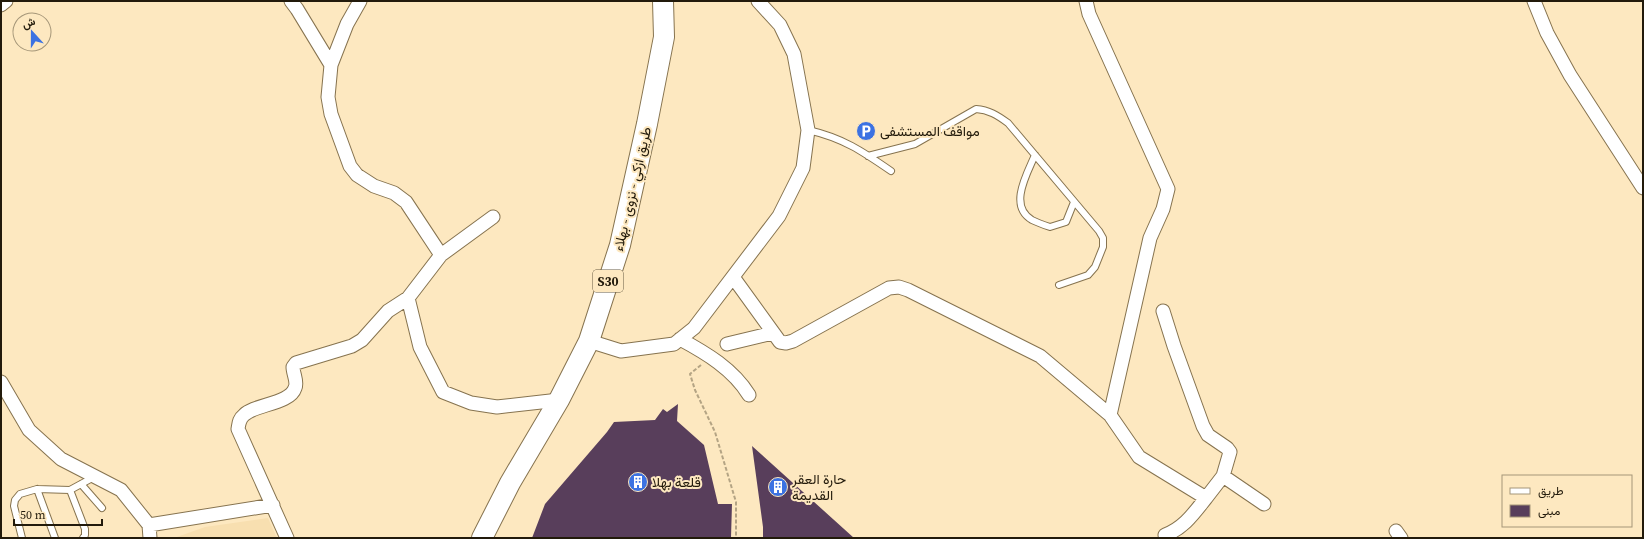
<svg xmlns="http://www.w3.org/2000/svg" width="1644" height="539" font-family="'Source Serif 4',Vazirmatn,serif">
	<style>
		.built { fill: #f8dfb0 }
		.building { fill: #583e5b }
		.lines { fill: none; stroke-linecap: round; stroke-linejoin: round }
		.service-casing { stroke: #86734f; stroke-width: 8 }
		.minor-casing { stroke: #86734f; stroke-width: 15 }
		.primary-casing { stroke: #86734f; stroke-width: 22 }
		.path { stroke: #b4a484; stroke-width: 2; stroke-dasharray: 4 2; stroke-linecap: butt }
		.service { stroke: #fff; stroke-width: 6 }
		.minor { stroke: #fff; stroke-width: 13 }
		.primary { stroke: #fff; stroke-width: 20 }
		.labels { text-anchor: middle; stroke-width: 4; stroke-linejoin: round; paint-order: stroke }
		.shield { fill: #fde8c0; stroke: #645841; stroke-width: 1 }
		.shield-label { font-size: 13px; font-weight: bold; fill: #221a0b }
		.poi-label { font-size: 14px; fill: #221a0b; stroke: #fde8c0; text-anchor: start }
		.street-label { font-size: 14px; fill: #221a0b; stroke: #fde8c0 }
	</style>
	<rect width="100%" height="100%" fill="#fde8c0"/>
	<path class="built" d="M 268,518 L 277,538 L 174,538 L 205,527 Z"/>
	<path class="building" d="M 678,404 L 677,421 L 704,445 L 718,504 L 732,504 L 731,538 L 532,538 L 545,504 L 607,432 L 614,422 L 655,420 L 663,409 L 667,412 Z
		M 752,446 L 854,538 L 763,538 L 763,527 Z"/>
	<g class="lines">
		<defs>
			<path id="service" d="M 808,130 C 843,138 862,151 891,171
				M 1035,155 C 1027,174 1008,206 1032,220 C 1038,223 1044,225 1050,227 L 1066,222 L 1074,202
				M 868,156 L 915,144 L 976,109 C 989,110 997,115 1008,123 L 1099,231 L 1103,238 L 1103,247 L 1095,267 L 1088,275 L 1059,285
				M 81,484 L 102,508
				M 37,489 L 55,538
				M 70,490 L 85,529 L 85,535 L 83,538
				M 22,538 L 14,506 L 15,500 L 20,494 L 37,489 L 70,490 L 94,477"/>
			<path id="minor" d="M 291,1 L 297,9 L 331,65 L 328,97 L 331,114 L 350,166 L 357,175 L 374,186 L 394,193 L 406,202 L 441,255 L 408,298 L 420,347 L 443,392 L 471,403 L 497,407 L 559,400
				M 1086,1 L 1089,14 L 1168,189 L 1163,209 L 1150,238 L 1110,415
				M 1534,1 L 1547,33 L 1570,75 L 1643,188
				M 1,5 L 6,1
				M 331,65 L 347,24 L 360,1
				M 441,255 L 493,217
				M 733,277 L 780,342 L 786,343 L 793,341 L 889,288 L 899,287 L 908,290 L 1040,356 L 1110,415 L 1139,457 L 1206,498 L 1223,476 L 1264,504
				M 1163,311 L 1174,346 L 1203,426 L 1208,435 L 1227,448 L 1230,452 L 1223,476
				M 680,339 C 706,353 733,369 749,395
				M 589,341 L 621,351 L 674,344 L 694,328 L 779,216 L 803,168 L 808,130 L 794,54 L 780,25 L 758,1
				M 727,344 L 773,333
				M 1,382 L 29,430 L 61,459 L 121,490 L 149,525 L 150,538
				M 149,525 L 273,505
				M 1396,531 L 1401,538
				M 287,538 L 238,429 C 239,423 239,419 244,415 C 255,404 290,404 295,388 C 298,382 293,374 293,367 L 296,363 L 352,346 L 362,340 L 388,311 L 408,298
				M 1166,538 L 1165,535 C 1184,528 1194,513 1206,498"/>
			<path id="primary" d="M 482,538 L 510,483 L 559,400 L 589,341 L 620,245 L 647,124 L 664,37 L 663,1"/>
		</defs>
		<use href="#service" class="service-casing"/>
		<use href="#minor" class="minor-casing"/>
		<use href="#primary" class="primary-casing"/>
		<path class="path" d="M 701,365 L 690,374 L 695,390 L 715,432 L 736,502 L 736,538"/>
		<use href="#service" class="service"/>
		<use href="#minor" class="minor"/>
		<use href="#primary" class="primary"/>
	</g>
	<defs>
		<symbol id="parking-disc" viewBox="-11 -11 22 22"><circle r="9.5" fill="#3c72e2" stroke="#fde8c0"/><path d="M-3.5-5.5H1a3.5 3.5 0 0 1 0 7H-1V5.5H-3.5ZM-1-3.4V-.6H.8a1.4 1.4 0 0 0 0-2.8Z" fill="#fff"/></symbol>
		<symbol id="building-disc" viewBox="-11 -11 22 22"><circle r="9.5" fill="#3c72e2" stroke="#fde8c0"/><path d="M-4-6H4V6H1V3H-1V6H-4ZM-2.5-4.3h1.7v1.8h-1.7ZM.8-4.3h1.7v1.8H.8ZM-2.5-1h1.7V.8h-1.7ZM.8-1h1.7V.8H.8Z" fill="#fff"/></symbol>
	</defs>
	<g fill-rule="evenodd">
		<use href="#parking-disc" x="855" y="120" width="22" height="22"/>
		<use href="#building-disc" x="627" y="471" width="22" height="22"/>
		<use href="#building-disc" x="767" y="476" width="22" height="22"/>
	</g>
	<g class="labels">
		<rect class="shield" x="593" y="270" width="30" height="22" rx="3"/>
		<g class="shield-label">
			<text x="608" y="286">S30</text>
		</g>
		<g class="poi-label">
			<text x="880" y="136">مواقف المستشفى</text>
			<text x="792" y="484">حارة العقر<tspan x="792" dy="16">القديمة</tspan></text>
			<text x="652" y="487">قلعة بهلا</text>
		</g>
		<g class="street-label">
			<text transform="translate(632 189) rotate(-77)" y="5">طريق ازكي - نزوى - بهلاء</text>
		</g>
	</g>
	<rect width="1644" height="539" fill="none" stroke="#221a0b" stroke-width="4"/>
	<rect x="1502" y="475" width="130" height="52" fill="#fde8c0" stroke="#a59678"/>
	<rect x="1510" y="488" width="20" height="6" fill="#ffffff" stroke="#a59678"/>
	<text x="1538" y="495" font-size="12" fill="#221a0b">طريق</text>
	<rect x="1510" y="505" width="20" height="12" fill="#583e5b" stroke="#a59678"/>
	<text x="1538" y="515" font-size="12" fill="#221a0b">مبنى</text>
	<g transform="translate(32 32) rotate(339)"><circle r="19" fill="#fde8c0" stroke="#a59678"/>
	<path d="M0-3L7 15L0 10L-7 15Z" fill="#3c72e2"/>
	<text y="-6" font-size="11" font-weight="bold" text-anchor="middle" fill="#221a0b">ش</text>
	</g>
	<path d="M14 519v6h88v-6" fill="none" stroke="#221a0b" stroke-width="2"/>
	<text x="20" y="519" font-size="12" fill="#221a0b" stroke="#fde8c0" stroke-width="3" paint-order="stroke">50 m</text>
</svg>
